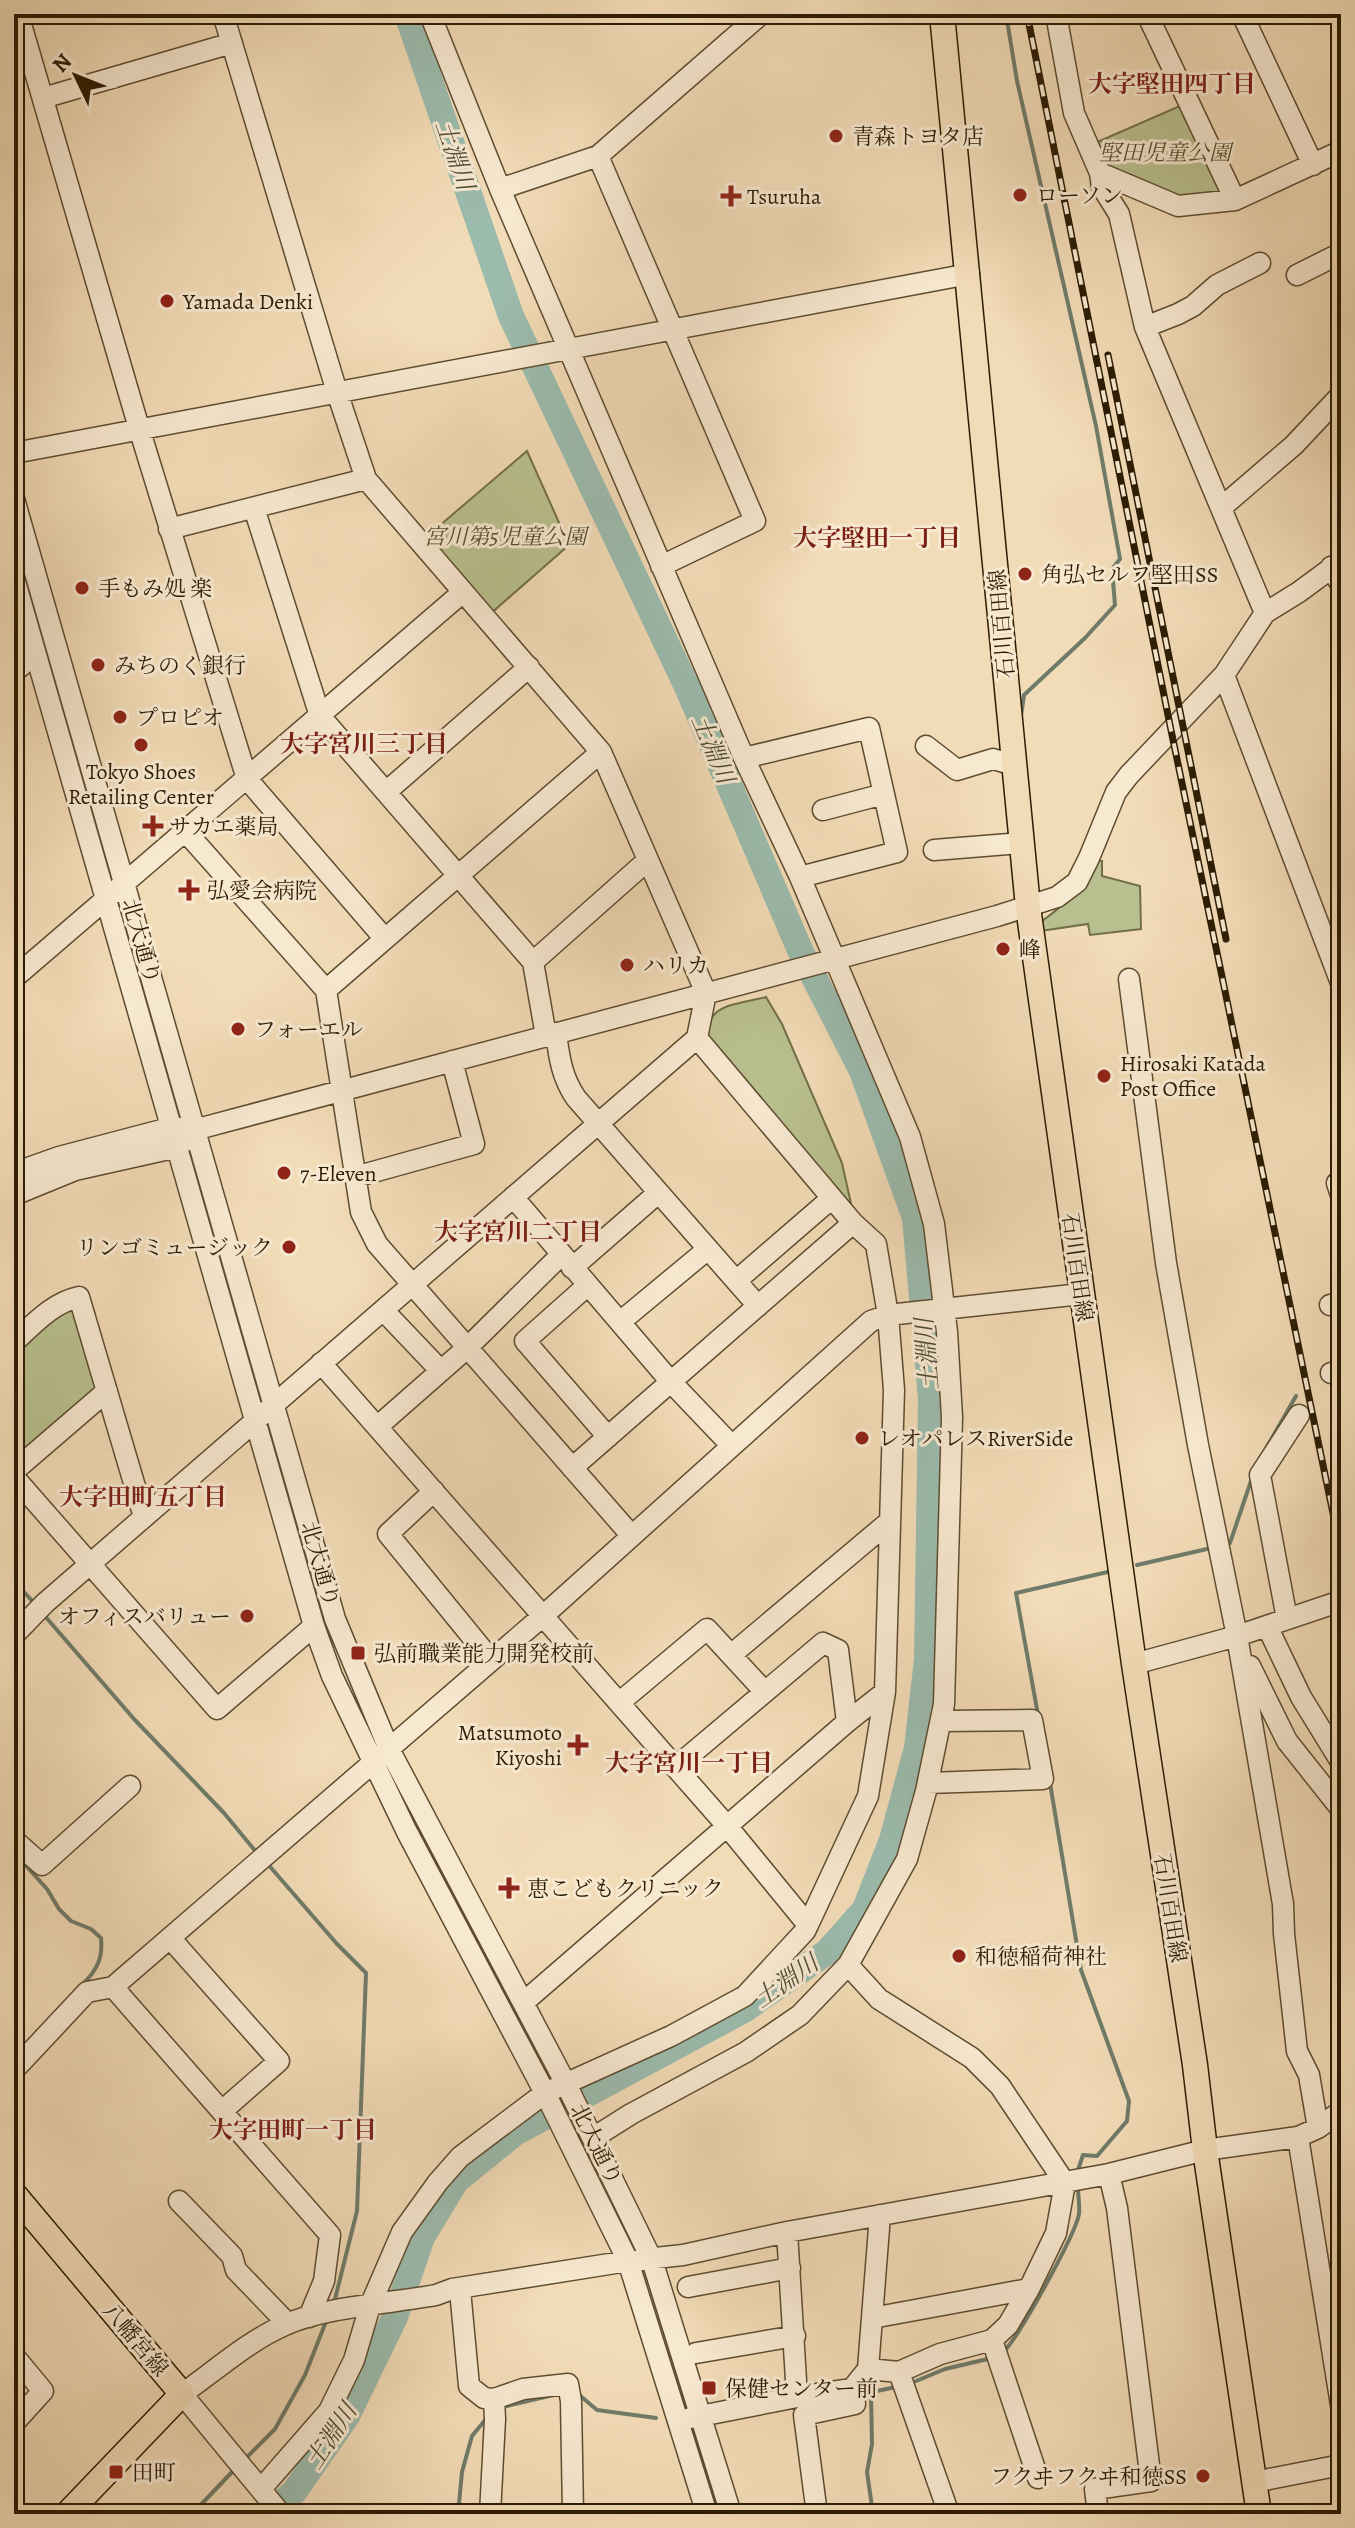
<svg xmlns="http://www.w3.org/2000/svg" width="1355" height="2528" font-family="Alegreya,'Noto Serif JP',serif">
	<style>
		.park { fill: #b9c08f; stroke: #726e49; stroke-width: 2 }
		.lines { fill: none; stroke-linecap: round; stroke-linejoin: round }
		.stream { stroke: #6f7b69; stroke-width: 4 }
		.river { stroke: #9bbbad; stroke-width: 26 }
		.minor-casing { stroke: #5e4c30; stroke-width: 23 }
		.major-casing { stroke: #2c1c03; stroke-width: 27 }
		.minor { stroke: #f7e8d0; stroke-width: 20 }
		.major { stroke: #f2dbb7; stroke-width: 24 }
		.rail-casing { stroke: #2c1c03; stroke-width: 7 }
		.rail { stroke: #f7e8d0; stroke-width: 4; stroke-dasharray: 12; stroke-linecap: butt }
		.poi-dot { fill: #8f2418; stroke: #f7e8d0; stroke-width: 3 }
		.labels { text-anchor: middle; stroke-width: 6; stroke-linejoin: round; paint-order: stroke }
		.poi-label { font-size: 22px; fill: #2c1c03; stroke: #f7e8d0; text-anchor: start }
		.park-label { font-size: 22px; font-style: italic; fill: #564d2d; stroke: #f7e8d0 }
		.street-label { font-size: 22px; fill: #2c1c03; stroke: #f7e8d0 }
		.neighbourhood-label { font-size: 24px; font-weight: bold; fill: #7a1f14; stroke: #f7e8d0 }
		.water-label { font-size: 24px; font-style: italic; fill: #4d4c36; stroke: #f7e8d0 }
	</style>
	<rect width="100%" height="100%" fill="#f2dbb7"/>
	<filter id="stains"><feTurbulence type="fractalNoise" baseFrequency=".0025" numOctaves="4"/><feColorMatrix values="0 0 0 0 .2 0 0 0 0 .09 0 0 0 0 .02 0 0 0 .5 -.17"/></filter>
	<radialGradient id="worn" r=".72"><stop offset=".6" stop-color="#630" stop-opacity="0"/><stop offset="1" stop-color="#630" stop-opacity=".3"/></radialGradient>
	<path class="park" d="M 1182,105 L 1224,195 L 1182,198 L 1108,168 L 1095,143 Z
		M 527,451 L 569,545 L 489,615 L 425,538 Z
		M 1095,861 L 1102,861 L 1102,876 L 1140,886 L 1141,929 L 1090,935 L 1088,924 L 1040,931 L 1039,923 C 1063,907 1083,888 1095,861 Z
		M 766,997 L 782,1024 L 842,1163 L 852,1208 L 710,1045 C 699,1004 735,1005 766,997 Z
		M 70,1306 L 76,1307 L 99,1385 L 14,1463 L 14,1349 Z"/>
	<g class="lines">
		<path class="stream" d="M 1006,14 L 1017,81 L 1096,426 L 1120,559 L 1112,569 L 1115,605 L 1085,638 L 1024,695 L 1021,716
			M 1256,1466 L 1296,1396
			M 1230,1543 L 1252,1478
			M 1137,1565 L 1207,1549
			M 14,1581 L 34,1603
			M 44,1615 L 134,1719 L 224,1813 L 257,1853
			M 1038,1715 L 1016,1593 L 1112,1571
			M 1050,1783 L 1081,1970 L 1129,2101 L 1127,2121 L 1097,2156 L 1083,2155 L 1078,2170
			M 18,1857 L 47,1889 L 59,1909 L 71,1921 L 91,1929 L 101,1938 C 103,1958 97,1970 83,1984
			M 266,1862 L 337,1944 L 366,1973 L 357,2211 L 334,2303
			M 1003,2352 C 1018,2339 1076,2233 1079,2214 C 1080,2206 1078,2196 1078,2188
			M 909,2384 L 945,2369 L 992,2358
			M 577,2393 L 597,2410 L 656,2418
			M 871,2393 L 872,2444 L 867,2472 L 873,2514
			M 858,2395 L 896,2387
			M 503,2407 L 549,2396
			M 243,2461 L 275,2429 L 305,2375 L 327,2319
			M 192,2514 L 234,2470
			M 458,2514 L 462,2472 L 472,2436 L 486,2419"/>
		<path class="river" d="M 269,2514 L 294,2492 L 347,2416 L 395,2317 L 422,2237 L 456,2181 L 515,2133 L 744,2010 L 827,1952 L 865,1909 L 892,1840 L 917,1748 L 927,1659 L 931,1399 L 915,1218 L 862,1071 L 800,950 L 688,689 L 511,316 L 407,14"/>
		<defs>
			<path id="minor" d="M 18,14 L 139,428 L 247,779 L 385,939
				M 430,14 L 500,189 L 744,758 L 800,877 L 910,1137 L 934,1224 L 947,1332 L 952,1417 L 944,1704 L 926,1791 L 907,1859 L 848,1965 L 800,2015 L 746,2052 L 631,2114 L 593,2138
				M 1056,14 L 1074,113 L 1100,173 L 1178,206 L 1235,200 L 1341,151
				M 1147,14 L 1235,200
				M 1242,14 L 1313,165
				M 43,98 L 232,43
				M 598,156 L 755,521 L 661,566
				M 1100,173 L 1102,187 L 1119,214 L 1145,327 L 1265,613
				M 500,189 L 598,156 L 761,14
				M 1297,275 L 1341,253
				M 1145,327 L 1178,314 L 1193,306 L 1217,285 L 1260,263
				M 14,453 L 969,274
				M 14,499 L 335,1619 L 389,1749 L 566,2084 L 652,2260 L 731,2514
				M 1222,507 L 1294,445 L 1341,395
				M 254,508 L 320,716 L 533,962 L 546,1036
				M 169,529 L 366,479
				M 1331,567 L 1341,585
				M 14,578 L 314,1626 L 332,1676 L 407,1832 L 545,2093 L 628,2261 L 707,2514
				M 14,672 L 35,654
				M 1224,675 L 1341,983
				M 926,746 L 957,770 L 993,759 L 1014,765
				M 744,758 L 869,728 L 897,852 L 800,877
				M 386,792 L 529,667
				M 823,810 L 884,794
				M 186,832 L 326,990 L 361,1212 L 377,1244 L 631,1535
				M 934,850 L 1021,843
				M 533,962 L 648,860
				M 14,978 L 463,592
				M 1129,979 L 1166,1263 L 1198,1445 L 1237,1636 L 1283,1904 L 1284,1934 L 1297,2051 L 1309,2075 L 1318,2128
				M 326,990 L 601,752
				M 556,1033 C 559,1057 562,1078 576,1098 L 758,1306
				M 14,1173 L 59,1157 L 173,1127 L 194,1130 L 997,916 L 1057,897 L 1077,882 L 1089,858 L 1116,792 L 1129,775 L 1224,675 L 1265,613 L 1299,592 L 1341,561
				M 355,1177 L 474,1144 L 452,1061
				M 1337,1183 L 1341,1195
				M 14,1195 L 75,1170 L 178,1147 L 186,1139
				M 513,1197 L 671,1382 L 732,1446
				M 572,1268 L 658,1193
				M 736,1281 L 832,1198
				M 588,1285 L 525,1341 L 608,1437
				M 1330,1305 L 1341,1303
				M 383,1310 L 441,1371
				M 620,1322 L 708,1249
				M 14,1342 C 34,1324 52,1303 79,1297 L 144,1517
				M 321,1363 L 727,1826 L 808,1925
				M 1331,1373 L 1341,1371
				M 377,1427 L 467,1348 L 562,1254
				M 572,1468 L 853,1223
				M 14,1471 L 107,1391
				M 14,1477 L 217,1709 L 314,1626
				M 434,1491 L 388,1534 L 491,1660
				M 1287,1619 L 1260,1475 L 1299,1415
				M 1267,1626 L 1301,1697 L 1341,1762
				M 14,1635 L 45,1603 L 697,1038 L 706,993 L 601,752 L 366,479 L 337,392 L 223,14
				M 731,1655 L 890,1521
				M 1134,1664 L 1237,1636 L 1341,1601
				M 1250,1666 L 1287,1741 L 1341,1809
				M 620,1702 L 707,1629 L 765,1692
				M 676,1767 L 823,1643 L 838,1650 L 847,1722
				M 928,1783 L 1043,1779 L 1032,1720 L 941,1721
				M 14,1840 L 42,1865 L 130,1786
				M 170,1938 L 279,2061 L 222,2111
				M 848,1965 L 879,1999 L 972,2058 L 1000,2086 L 1065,2183 L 1056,2233 L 1029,2289 L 1008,2325 L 992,2340 L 940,2354 L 899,2372 L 868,2369
				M 113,1987 L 330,2235 L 324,2281 L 309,2317
				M 524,2002 L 847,1722 L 885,1692
				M 14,2070 L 87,1992 L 113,1987 L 544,1615 L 871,1321 L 888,1315 L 1081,1294
				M 1298,2137 L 1341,2405
				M 179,2201 L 232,2256 L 236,2270 L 287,2323
				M 787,2232 L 797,2397
				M 688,2287 L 790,2268
				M 460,2290 L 469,2386 L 484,2398 L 494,2399 L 523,2389 L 568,2384 L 571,2401 L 573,2514
				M 872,2318 L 1029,2289
				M 992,2340 L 1038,2478
				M 696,2353 L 795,2336
				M 14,2356 L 43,2391 L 14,2423
				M 899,2372 L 949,2514
				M 690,2418 L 797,2397 L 852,2389 L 868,2369 L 880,2215
				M 1254,2482 L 1341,2465
				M 261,2489 L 329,2411 L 354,2360 L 370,2306 L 402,2232 L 438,2182 L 460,2157 L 545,2093 L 671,2036 L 745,1996 L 805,1931 L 808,1925 L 868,1796 L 885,1692 L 894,1390 L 888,1315 L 876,1244 L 853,1223 L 697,1038
				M 281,2514 L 182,2394 C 215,2371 248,2341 285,2325 C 323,2307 393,2303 436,2295 L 452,2289 L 628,2261 L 683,2255 L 787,2232 L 1109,2174 L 1205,2150 L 1298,2137 L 1318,2128 L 1341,2111
				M 490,2514 L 495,2419 L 494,2399
				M 817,2514 L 804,2415 L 855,2404 L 852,2389
				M 1098,2514 L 1095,2489 L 1151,2481 L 1117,2208 L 1109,2174"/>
			<path id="major" d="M 942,14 L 1028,907 L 1134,1664 L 1195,2065 L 1205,2150 L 1259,2514
				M 14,2194 L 182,2394 L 67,2514"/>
		</defs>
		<use href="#minor" class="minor-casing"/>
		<use href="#major" class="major-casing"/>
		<use href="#minor" class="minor"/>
		<use href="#major" class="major"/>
		<defs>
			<path id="rail" d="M 1027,14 L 1171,730 L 1341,1552
				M 1108,355 L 1226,939"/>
		</defs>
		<use href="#rail" class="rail-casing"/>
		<use href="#rail" class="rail"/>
	</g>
	<g class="poi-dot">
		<circle cx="836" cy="136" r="8"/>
		<circle cx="1020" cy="195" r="8"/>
		<path d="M727 184h8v8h8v8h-8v8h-8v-8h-8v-8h8z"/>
		<circle cx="167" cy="301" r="8"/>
		<circle cx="1025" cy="574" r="8"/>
		<circle cx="82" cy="588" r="8"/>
		<circle cx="98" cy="665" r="8"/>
		<circle cx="120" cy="717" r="8"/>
		<circle cx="141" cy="745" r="8"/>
		<path d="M149 814h8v8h8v8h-8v8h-8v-8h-8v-8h8z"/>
		<path d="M185 878h8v8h8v8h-8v8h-8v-8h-8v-8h8z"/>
		<circle cx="1003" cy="949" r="8"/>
		<circle cx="627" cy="965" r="8"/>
		<circle cx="238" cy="1029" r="8"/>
		<circle cx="1104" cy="1076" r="8"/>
		<circle cx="284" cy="1173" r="8"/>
		<circle cx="289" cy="1247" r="8"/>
		<circle cx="862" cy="1438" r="8"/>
		<circle cx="247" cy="1616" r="8"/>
		<rect x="350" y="1645" width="16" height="16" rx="4"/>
		<path d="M574 1733h8v8h8v8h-8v8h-8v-8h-8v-8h8z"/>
		<path d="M505 1876h8v8h8v8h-8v8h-8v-8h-8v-8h8z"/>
		<circle cx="959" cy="1956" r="8"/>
		<rect x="701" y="2380" width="16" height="16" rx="4"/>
		<rect x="108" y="2464" width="16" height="16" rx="4"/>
		<circle cx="1203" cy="2476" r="8"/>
	</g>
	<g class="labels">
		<g class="poi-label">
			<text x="852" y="144">青森トヨタ店</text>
			<text x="1036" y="203">ローソン</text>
			<text x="747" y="204">Tsuruha</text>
			<text x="183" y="309">Yamada Denki</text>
			<text x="1041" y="582">角弘セルフ堅田SS</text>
			<text x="98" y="596">手もみ処 楽</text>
			<text x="114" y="673">みちのく銀行</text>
			<text x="136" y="725">プロピオ</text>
			<text x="141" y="779" text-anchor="middle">Tokyo Shoes<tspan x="141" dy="25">Retailing Center</tspan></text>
			<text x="169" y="834">サカエ薬局</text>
			<text x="207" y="898">弘愛会病院</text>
			<text x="1019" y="957">峰</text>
			<text x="643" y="973">ハリカ</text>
			<text x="254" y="1037">フォーエル</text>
			<text x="1120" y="1071">Hirosaki Katada<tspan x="1120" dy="25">Post Office</tspan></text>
			<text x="300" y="1181">7-Eleven</text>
			<text x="273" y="1255" text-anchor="end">リンゴミュージック</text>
			<text x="878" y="1446">レオパレスRiverSide</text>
			<text x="231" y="1624" text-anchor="end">オフィスバリュー</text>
			<text x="374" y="1661">弘前職業能力開発校前</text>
			<text x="562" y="1740" text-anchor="end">Matsumoto<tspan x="562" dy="25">Kiyoshi</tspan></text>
			<text x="527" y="1896">恵こどもクリニック</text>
			<text x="975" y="1964">和徳稲荷神社</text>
			<text x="725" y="2396">保健センター前</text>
			<text x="132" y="2480">田町</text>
			<text x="1187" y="2484" text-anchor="end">フクヰフクヰ和徳SS</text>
		</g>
		<g class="park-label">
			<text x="1165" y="160">堅田児童公園</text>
			<text x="505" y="544">宮川第5児童公園</text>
		</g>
		<g class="street-label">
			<text transform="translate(1001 624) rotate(-95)" y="8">石川百田線</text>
			<text transform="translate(142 941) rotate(74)" y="8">北大通り</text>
			<text transform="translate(1078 1267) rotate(82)" y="8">石川百田線</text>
			<text transform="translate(321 1564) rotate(74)" y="8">北大通り</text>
			<text transform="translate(1171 1908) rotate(81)" y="8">石川百田線</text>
			<text transform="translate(597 2144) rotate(63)" y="8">北大通り</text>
			<text transform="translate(136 2339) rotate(50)" y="8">八幡宮線</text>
		</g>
		<g class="neighbourhood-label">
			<text x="1172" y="92">大字堅田四丁目</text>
			<text x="877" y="546">大字堅田一丁目</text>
			<text x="364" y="752">大字宮川三丁目</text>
			<text x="518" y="1240">大字宮川二丁目</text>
			<text x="143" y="1505">大字田町五丁目</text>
			<text x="689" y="1771">大字宮川一丁目</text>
			<text x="293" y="2138">大字田町一丁目</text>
		</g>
		<g class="water-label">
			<text transform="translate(455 155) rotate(71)" y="8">土淵川</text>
			<text transform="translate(713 749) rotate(67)" y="8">土淵川</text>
			<text transform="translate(927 1354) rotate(-95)" y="8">土淵川</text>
			<text transform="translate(786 1981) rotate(-35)" y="8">土淵川</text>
			<text transform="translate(331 2436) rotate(-57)" y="8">土淵川</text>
		</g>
	</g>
	<rect width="1355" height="2528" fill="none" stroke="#f2dbb7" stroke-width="48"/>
	<rect x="16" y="16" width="1323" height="2496" fill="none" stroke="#2c1c03" stroke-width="4"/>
	<rect x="24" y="24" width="1307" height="2480" fill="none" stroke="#2c1c03" stroke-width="2"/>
	<g transform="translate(76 76) rotate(313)" stroke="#f7e8d0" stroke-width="6" paint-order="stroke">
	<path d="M0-6L14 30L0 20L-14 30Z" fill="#2c1c03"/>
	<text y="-12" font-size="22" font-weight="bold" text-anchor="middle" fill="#2c1c03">N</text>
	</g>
	<rect width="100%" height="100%" filter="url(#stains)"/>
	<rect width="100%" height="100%" fill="url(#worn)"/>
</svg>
